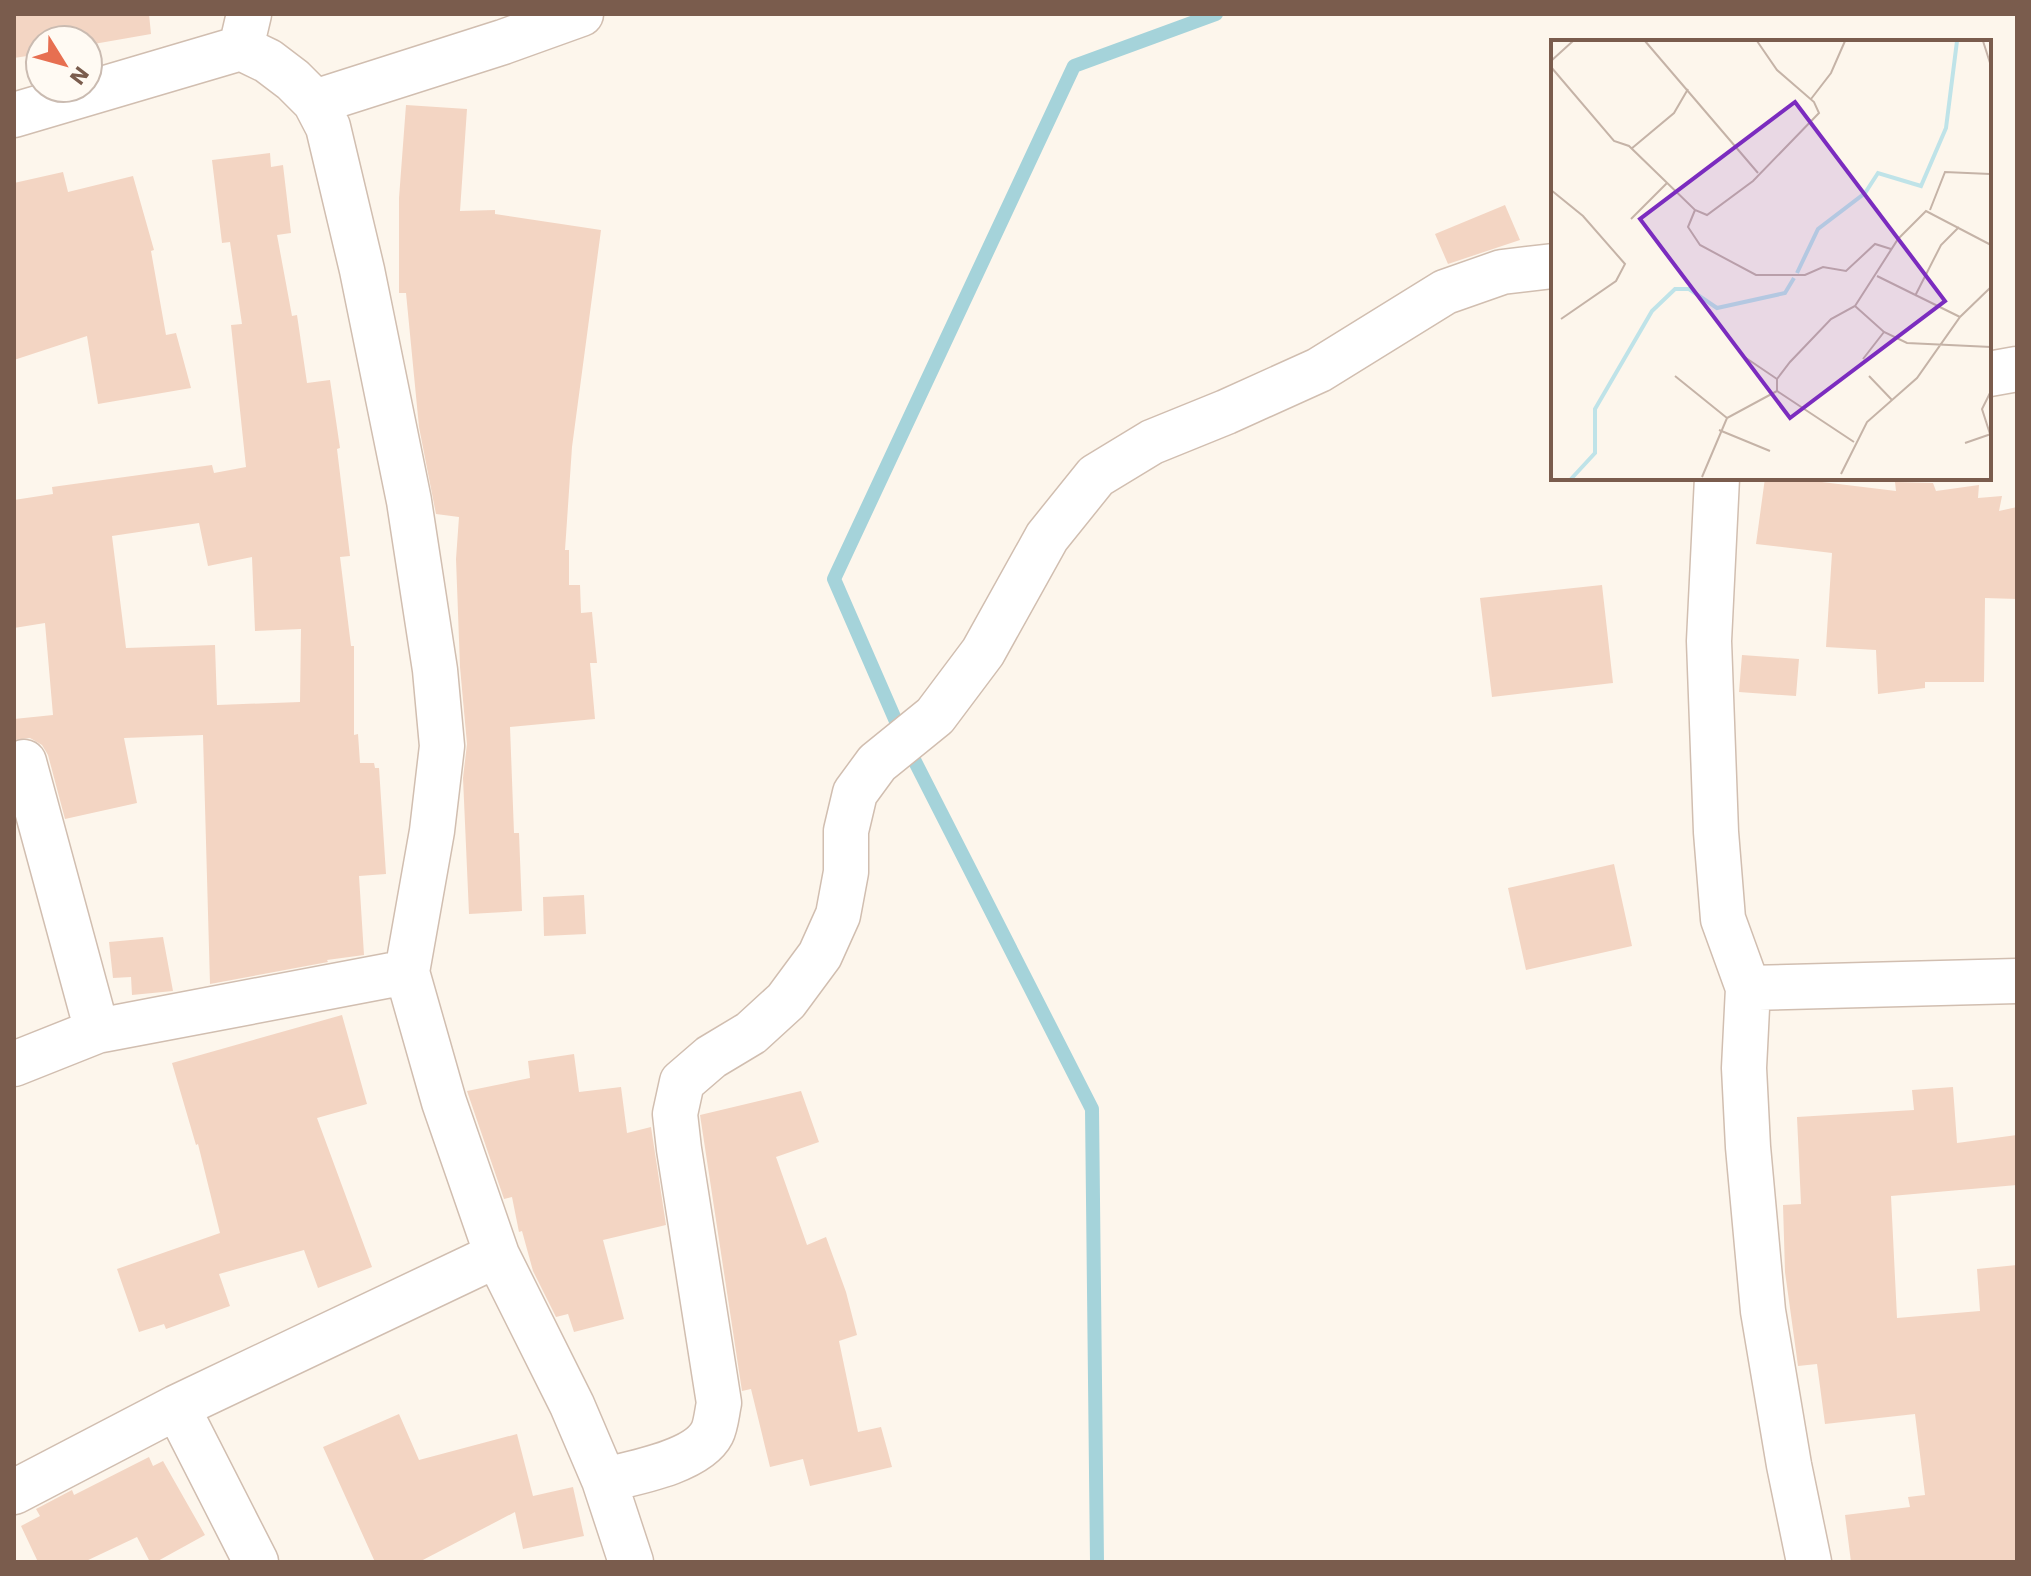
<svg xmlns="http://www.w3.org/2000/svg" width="2031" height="1576" font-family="'Work Sans',sans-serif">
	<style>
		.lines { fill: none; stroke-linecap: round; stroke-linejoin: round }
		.stream { stroke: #a5d3da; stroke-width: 14 }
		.building { fill: #f3d5c3; fill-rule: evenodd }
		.minor-casing { stroke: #d1beb0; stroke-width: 47 }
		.minor { stroke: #fff; stroke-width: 44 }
		.inset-river { fill: none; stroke: #bfe3e8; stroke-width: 4 }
		.inset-road { fill: none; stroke: #c5b3a7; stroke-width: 2 }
		.view { fill: #7b2cbf; fill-opacity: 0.15; stroke: #7b2cbf; stroke-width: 4 }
		.inset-edge { fill: none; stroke: #7a5c4d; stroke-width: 4 }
	</style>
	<rect width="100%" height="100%" fill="#fdf6ec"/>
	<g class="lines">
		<path class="stream" d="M 1097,1562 L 1092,1109 L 905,742 L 834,579 L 1074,66 L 1216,14"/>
	</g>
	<path class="building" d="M 14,14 L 149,14 L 151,34 L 88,45 L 88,40 L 40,40 L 40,54 L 14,58 Z
		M 406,105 L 467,109 L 460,211 L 495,210 L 495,214 L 601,230 L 572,447 L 565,550 L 569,550 L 569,585 L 580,585 L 581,613 L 592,612 L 597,663 L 590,663 L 595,719 L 510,727 L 514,833 L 519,833 L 522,911 L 469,914 L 463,778 L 467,744 L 460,667 L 456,559 L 459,517 L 436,514 L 419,427 L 406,293 L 399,293 L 399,198 Z
		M 270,153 L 271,167 L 283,165 L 291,233 L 277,235 L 292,316 L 297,315 L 307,383 L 330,380 L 340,448 L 337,449 L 350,556 L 340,557 L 351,646 L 354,646 L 354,735 L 358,734 L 360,763 L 374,763 L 375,768 L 379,768 L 386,874 L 359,876 L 364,955 L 327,960 L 328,962 L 210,984 L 203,735 L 124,738 L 137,803 L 65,819 L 48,755 L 42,745 L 30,738 L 14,740 L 14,719 L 53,715 L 45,623 L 14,628 L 14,500 L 53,494 L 52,487 L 212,465 L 214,473 L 246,467 L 231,325 L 242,324 L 230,242 L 222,243 L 212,160 ZM 199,523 L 208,566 L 252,557 L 255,631 L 301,629 L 300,702 L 217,705 L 215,645 L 126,648 L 112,536 Z
		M 63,172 L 68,192 L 133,176 L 154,250 L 151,251 L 166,335 L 176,333 L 191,388 L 98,404 L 87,336 L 14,360 L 14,183 Z
		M 1505,205 L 1520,240 L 1448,264 L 1435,234 Z
		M 1765,478 L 1789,478 L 1896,491 L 1895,482 L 1933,483 L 1936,491 L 1979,485 L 1978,498 L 2002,496 L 1999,511 L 2017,507 L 2017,599 L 1985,598 L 1984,682 L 1925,682 L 1925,688 L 1878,694 L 1876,650 L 1826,647 L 1832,553 L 1756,544 Z
		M 1602,585 L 1613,683 L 1492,697 L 1480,598 Z
		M 1742,655 L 1799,659 L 1796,696 L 1739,692 Z
		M 1614,864 L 1632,946 L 1526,970 L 1508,888 Z
		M 584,895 L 586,934 L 544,936 L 543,897 Z
		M 163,937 L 173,991 L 132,995 L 131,977 L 113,978 L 109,942 Z
		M 342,1015 L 367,1104 L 317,1118 L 372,1267 L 318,1288 L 304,1250 L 219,1274 L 230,1306 L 166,1329 L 164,1324 L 139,1332 L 117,1269 L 220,1233 L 198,1144 L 196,1145 L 172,1063 Z
		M 574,1054 L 579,1092 L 621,1087 L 627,1133 L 651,1127 L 666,1225 L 603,1240 L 624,1319 L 574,1332 L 568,1314 L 556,1317 L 533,1271 L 522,1231 L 519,1232 L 512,1197 L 504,1199 L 467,1091 L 530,1078 L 528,1061 Z
		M 1953,1087 L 1957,1143 L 2017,1135 L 2017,1185 L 1891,1196 L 1897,1318 L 1980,1311 L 1977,1269 L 2017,1265 L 2017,1562 L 1851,1562 L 1845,1515 L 1910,1507 L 1908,1497 L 1925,1495 L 1915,1414 L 1825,1424 L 1817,1364 L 1798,1366 L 1785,1272 L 1783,1205 L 1801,1204 L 1797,1117 L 1914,1110 L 1912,1090 Z
		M 801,1091 L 819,1142 L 776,1157 L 807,1245 L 826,1237 L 846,1292 L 857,1335 L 839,1341 L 858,1432 L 881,1427 L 892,1467 L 810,1486 L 803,1459 L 770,1467 L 751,1389 L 742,1391 L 700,1115 Z
		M 399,1414 L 419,1460 L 517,1434 L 533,1496 L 573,1487 L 584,1536 L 523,1549 L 515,1512 L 419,1562 L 375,1562 L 323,1447 Z
		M 149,1457 L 153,1466 L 163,1461 L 205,1535 L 156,1562 L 150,1562 L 137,1537 L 84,1562 L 38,1562 L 21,1526 L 40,1516 L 36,1509 L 72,1490 L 74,1495 Z"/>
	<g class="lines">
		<defs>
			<path id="minor" d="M 241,48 L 268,61 L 293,80 L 315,102 L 328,127 L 362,270 L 409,501 L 435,670 L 442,746 L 432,831 L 407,972 L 444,1102 L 497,1255 L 572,1405 L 604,1480 L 631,1562
				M 315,102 L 503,42 L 581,14
				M 14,115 L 241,48 L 249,14
				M 1989,374 L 2017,369
				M 1717,478 L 1709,641 L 1716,832 L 1723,919 L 1748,988 L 1744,1068 L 1748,1147 L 1763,1311 L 1789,1465 L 1809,1562
				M 24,762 L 97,1031
				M 1748,988 L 2017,981
				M 14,1064 L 97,1031 L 407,972
				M 177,1407 L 256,1562
				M 604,1480 C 633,1473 697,1462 712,1433 C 716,1425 717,1412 719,1403 L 679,1149 L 675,1114 L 682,1082 L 711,1057 L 751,1033 L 786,1001 L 820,955 L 838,915 L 846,872 L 846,831 L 855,793 L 877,763 L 935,716 L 983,652 L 1047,537 L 1096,476 L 1152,442 L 1226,412 L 1319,370 L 1445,292 L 1502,272 L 1553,266
				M 14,1492 L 177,1407 L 497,1255"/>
		</defs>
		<use href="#minor" class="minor-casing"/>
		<use href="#minor" class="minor"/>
	</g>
	<g transform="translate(1551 40)">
		<rect width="440" height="440" fill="#fdf6ec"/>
		<path class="inset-river" d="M 246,233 L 267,189 L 314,153 L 327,133 L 370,146 L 395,88 L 406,1M 20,439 L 44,413 L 44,369 L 101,271 L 124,249 L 138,249 L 166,268 L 234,253 L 243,238"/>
		<path class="inset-road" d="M 94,1 L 207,133M 432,1 L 440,26M 0,21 L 22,1M 0,27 L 63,101 L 78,106 L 144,170 L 156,175 L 202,141 L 268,73 L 263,62 L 226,30 L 206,1M 260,59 L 280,33 L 294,1M 80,109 L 123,73 L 137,49M 440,136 L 440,110M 0,150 L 32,176 L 74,224 L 65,241 L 10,279M 144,170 L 137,187 L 149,205 L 205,235 L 254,235 L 272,227 L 295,231 L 324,204 L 340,209M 379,170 L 394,132 L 439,134M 80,179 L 116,143M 326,236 L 409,277M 364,256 L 390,205 L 408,187M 304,266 L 333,292 L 356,303 L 440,307M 192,316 L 226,339M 312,319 L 333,292M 124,336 L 176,378M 318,336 L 341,360M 226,351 L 226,339 L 239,322 L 280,279 L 304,266 L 347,199 L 375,171 L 440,205M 168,390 L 219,411M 439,394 L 431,369 L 440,351M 414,403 L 440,394M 290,434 L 316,382 L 366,338 L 409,277 L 440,247M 151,437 L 176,378 L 226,351 L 303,402"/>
		<path class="view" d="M 244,62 L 394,261 L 239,378 L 89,179 Z"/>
		<rect width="440" height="440" class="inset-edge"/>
	</g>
	<rect width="2031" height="1576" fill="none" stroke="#7a5c4d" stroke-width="32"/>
	<g transform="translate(64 64) rotate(127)"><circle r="38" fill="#fffaf3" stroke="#cabbb1" stroke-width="2"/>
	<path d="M0-6L14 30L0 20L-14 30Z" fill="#e76f51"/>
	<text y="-12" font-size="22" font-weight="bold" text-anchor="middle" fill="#7a5c4d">N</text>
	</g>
</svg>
